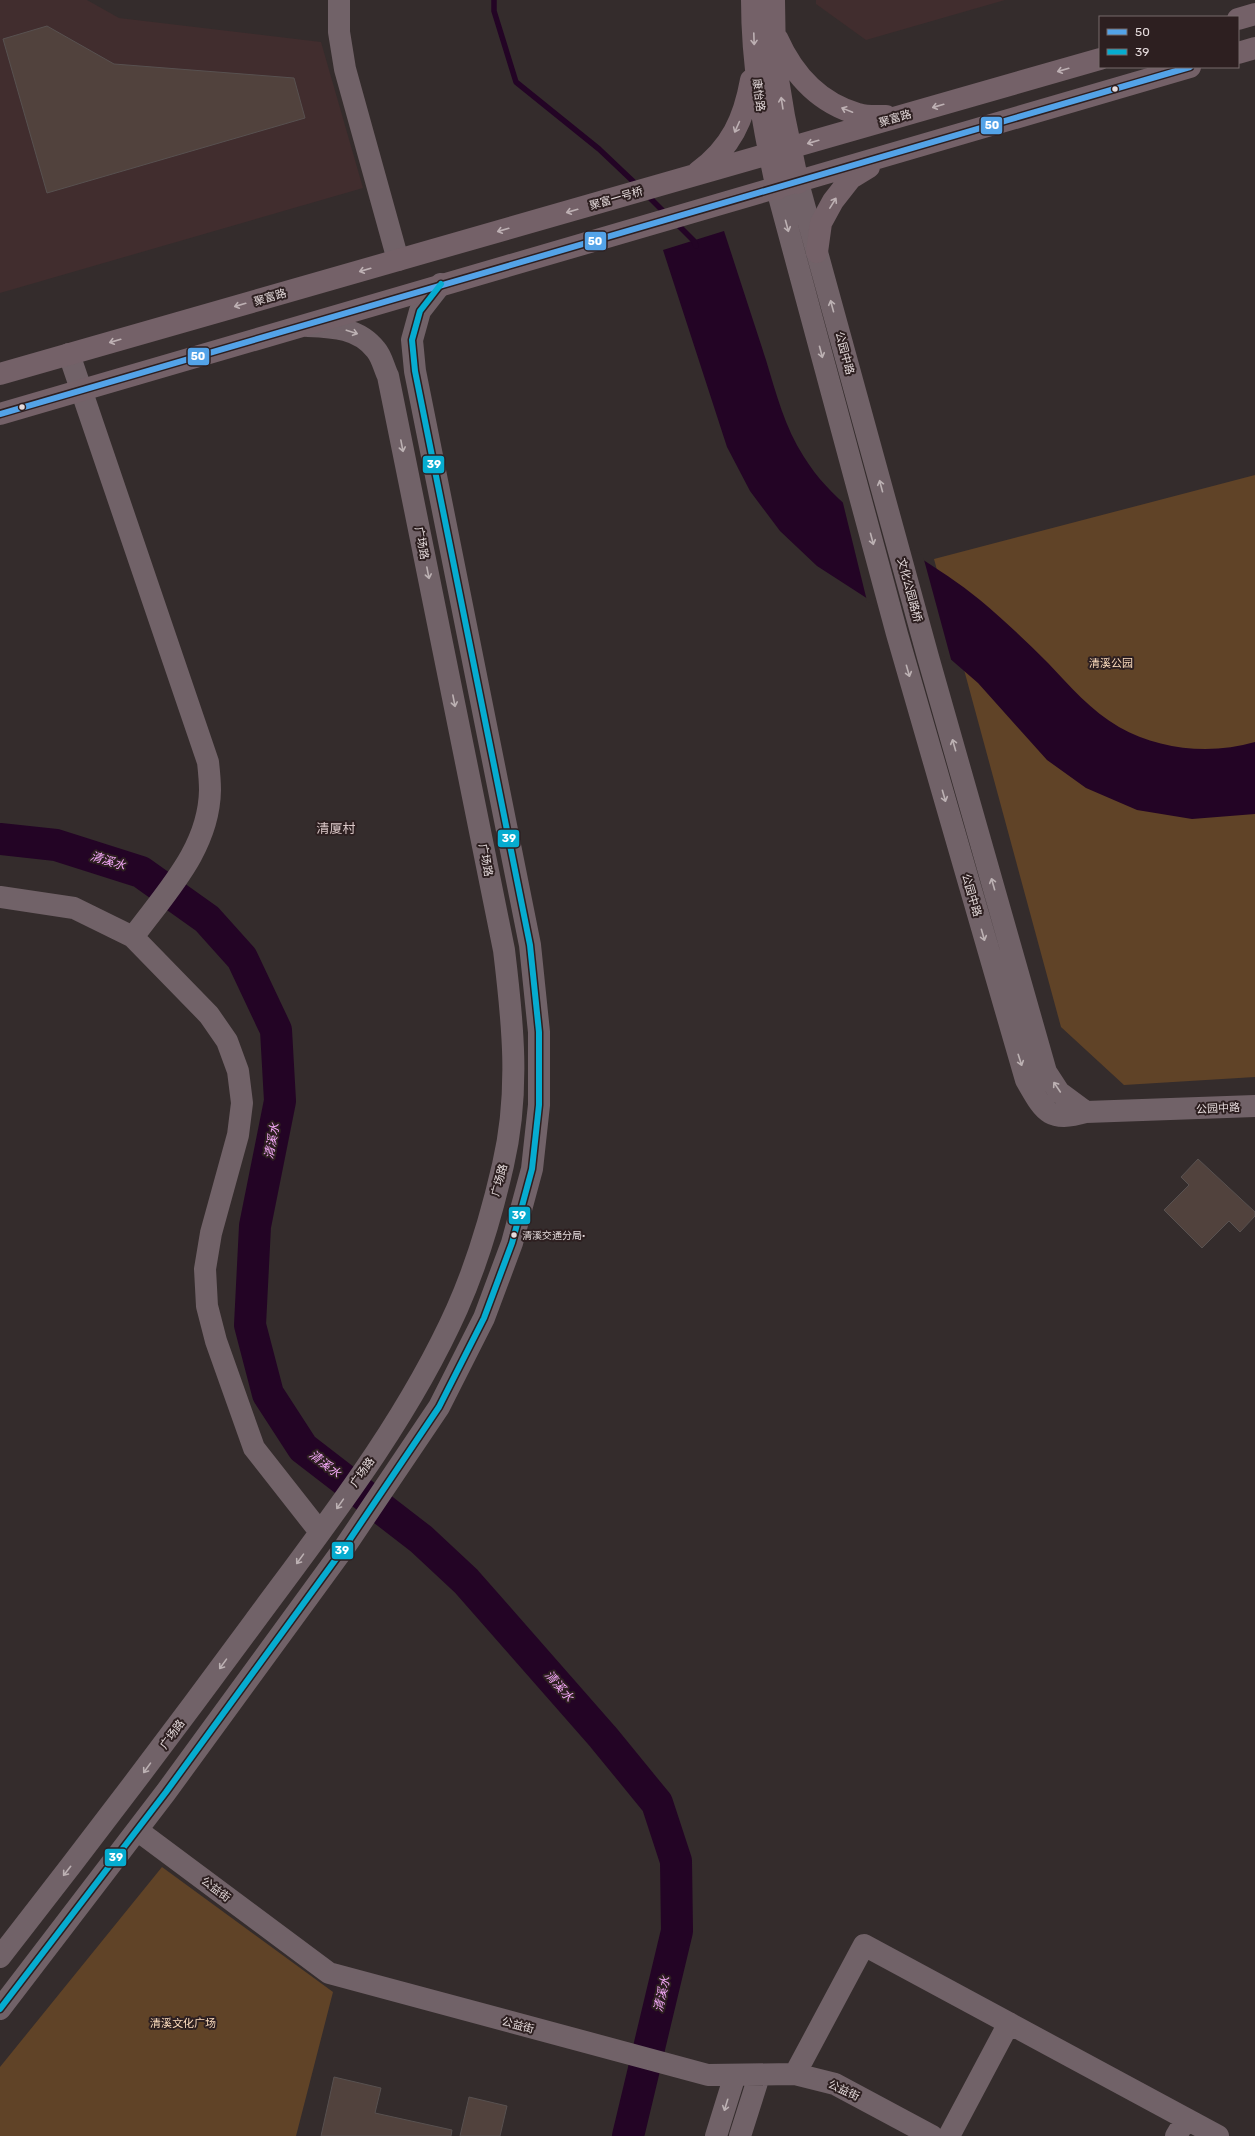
<svg xmlns="http://www.w3.org/2000/svg" width="1255" height="2136" font-family="Rubik,'Noto Sans SC',sans-serif">
	<style>
		.built { fill: #412d2e }
		.green { fill: #604327 }
		.water { fill: #230425 }
		.pier { fill: #342c2c }
		.lines { fill: none; stroke-linecap: round; stroke-linejoin: round }
		.stream { stroke: #230425; stroke-width: 5.5 }
		.river { stroke: #230425; stroke-width: 32 }
		.building { fill: #51423d; stroke: #585150 }
		.minor { stroke: #716268; stroke-width: 22 }
		.major { stroke: #746168; stroke-width: 22 }
		.bus-1-casing { stroke: #2d1f20; stroke-width: 9 }
		.bus-2-casing { stroke: #2d1f20; stroke-width: 9 }
		.bus-1 { stroke: #53a3e8; stroke-width: 6 }
		.bus-2 { stroke: #06acd0; stroke-width: 6 }
		.oneway { stroke: #bdb0b3 }
		.oneway2 { stroke: #bcb1b3 }
		.bus-dot { fill: #e5dbdc; stroke: #2d1f20; stroke-width: 1.5 }
		.labels { text-anchor: middle; stroke-width: 4; stroke-linejoin: round; paint-order: stroke }
		.bus-label { font-size: 10px; fill: #e5dbdc; stroke: #2d1f20; text-anchor: start }
		.street-label { font-size: 11px; fill: #e5dbdc; stroke: #2d1f20 }
		.park-label { font-size: 11px; fill: #fbdbbd; stroke: #2d1f20 }
		.water-label { font-size: 12px; font-style: italic; fill: #f4a8f7; stroke: #2d1f20 }
		.quarter-label { font-size: 13px; fill: #dbc8c8; stroke: #2d1f20 }
		.line-badge { stroke: #2d1f20; stroke-width: 1.5 }
		.badge-label { font-size: 11px; text-anchor: middle; font-weight: bold; fill: #fff }
	</style>
	<rect width="100%" height="100%" fill="#342c2c"/>
	<path class="built" d="M 0,0 L 87,0 L 119,18 L 321,42 L 363,188 L 0,293 Z
		M 816,0 L 1005,0 L 866,40 L 816,4 Z"/>
	<path class="green" d="M 1255,475 L 1255,1077 L 1124,1085 L 1061,1027 L 934,559 Z
		M 162,1867 L 333,1992 L 296,2136 L 0,2136 L 0,2067 Z"/>
	<path class="water" d="M 724,231 C 738,274 752,317 766,360 C 776,393 785,428 804,457 C 845,523 922,552 980,600 C 1004,620 1026,641 1048,663 C 1070,686 1091,711 1119,727 C 1160,750 1211,755 1255,742 L 1255,814 L 1192,819 L 1137,810 L 1086,788 L 1047,760 L 978,683 L 940,650 L 899,619 L 817,566 L 780,531 L 750,491 L 727,447 L 663,250 Z"/>
	<path class="pier" d="M 842,499 L 857,513 L 923,556 L 952,663 L 898,621 L 867,601 Z"/>
	<g class="lines">
		<path class="stream" d="M 494,0 L 494,11 L 516,82 L 599,149 L 638,186
			M 647,195 L 666,214
			M 676,223 L 694,241 L 696,246"/>
		<path class="river" d="M 0,839 L 56,845 L 141,872 L 207,919 L 242,958 L 276,1030 L 280,1101 L 255,1226 L 250,1325 L 268,1394 L 303,1448 L 421,1539 L 466,1581 L 603,1737 L 657,1803 L 676,1861 L 677,1931 L 628,2136"/>
	</g>
	<path class="building" d="M 47,26 L 114,64 L 294,78 L 305,118 L 47,193 L 3,39 Z
		M 1198,1159 L 1255,1212 L 1255,1216 L 1240,1232 L 1229,1221 L 1202,1248 L 1164,1210 L 1189,1185 L 1181,1177 Z
		M 334,2077 L 381,2088 L 375,2113 L 452,2130 L 451,2136 L 321,2136 Z
		M 469,2097 L 507,2106 L 500,2136 L 460,2136 Z"/>
	<g class="lines">
		<path class="minor" d="M 339,0 L 339,32 L 345,69 L 398,260
			M 798,183 L 928,657 L 1046,1072 L 1059,1092 L 1086,1112
			M 777,189 L 897,634 L 1026,1080 C 1044,1111 1048,1123 1086,1112 L 1255,1106
			M 69,354 L 208,762 C 209,771 210,781 210,790 C 209,849 166,892 133,937
			M 0,897 L 74,908 L 133,937 L 209,1015 L 227,1041 L 238,1071 L 242,1103 L 238,1135 L 211,1233 L 205,1269 L 207,1306 L 216,1341 L 254,1448 L 320,1532
			M 137,1830 L 329,1973 L 708,2075 L 795,2074 L 835,2084 L 932,2136
			M 0,1957 C 86,1847 171,1735 254,1622 C 327,1523 406,1423 457,1309 C 477,1264 492,1213 503,1165 C 520,1092 513,1024 504,950 L 388,376 C 384,368 382,357 376,350 C 359,328 334,327 308,326
			M 0,2009 L 166,1792 L 344,1548 L 439,1407 L 484,1318 L 512,1243 L 532,1169 L 539,1105 L 539,1032 L 530,945 L 415,371 L 412,340 L 420,311 L 441,284
			M 795,2074 L 864,1945 L 1218,2136
			M 716,2136 L 735,2075
			M 740,2136 L 759,2076
			M 949,2136 L 1009,2023
			M 1176,2136 L 1186,2119"/>
		<path class="major" d="M 752,0 C 752,65 763,126 777,189
			M 774,0 L 775,61 L 784,116 L 798,183
			M 1238,19 L 1255,14
			M 777,38 C 793,74 819,103 858,114 C 867,117 877,116 886,116
			M 1238,53 L 1255,48
			M 698,172 C 731,148 744,119 751,80
			M 817,252 L 821,223 L 833,201 L 851,178 L 869,167
			M 0,374 L 1100,59
			M 0,414 C 397,298 794,184 1190,67"/>
		<defs>
			<path id="bus-1" d="M 0,414 C 397,298 794,184 1190,67"/>
			<path id="bus-2" d="M 0,2009 L 166,1792 L 344,1548 L 439,1407 L 484,1318 L 512,1243 L 532,1169 L 539,1105 L 539,1032 L 530,945 L 415,371 L 412,340 L 420,311 L 441,284"/>
		</defs>
		<use href="#bus-1" class="bus-1-casing"/>
		<use href="#bus-2" class="bus-2-casing"/>
		<use href="#bus-1" class="bus-1"/>
		<use href="#bus-2" class="bus-2"/>
	</g>
	<defs><path id="oneway-shaft" d="M-6 0H5M1.5-3L5.5 0L1.5 3" fill="none" stroke-width="1.6" stroke-linecap="round" stroke-linejoin="round"/></defs>
	<g class="oneway">
		<use href="#oneway-shaft" transform="translate(754 39) rotate(88)"/>
		<use href="#oneway-shaft" transform="translate(1063 70) rotate(164)"/>
		<use href="#oneway-shaft" transform="translate(782 103) rotate(-99)"/>
		<use href="#oneway-shaft" transform="translate(938 106) rotate(164)"/>
		<use href="#oneway-shaft" transform="translate(847 110) rotate(-158)"/>
		<use href="#oneway-shaft" transform="translate(737 127) rotate(114)"/>
		<use href="#oneway-shaft" transform="translate(813 142) rotate(164)"/>
		<use href="#oneway-shaft" transform="translate(833 203) rotate(-58)"/>
		<use href="#oneway-shaft" transform="translate(572 211) rotate(164)"/>
		<use href="#oneway-shaft" transform="translate(503 230) rotate(164)"/>
		<use href="#oneway-shaft" transform="translate(365 270) rotate(164)"/>
		<use href="#oneway-shaft" transform="translate(240 305) rotate(164)"/>
		<use href="#oneway-shaft" transform="translate(115 341) rotate(164)"/>
	</g>
	<g class="oneway2">
		<use href="#oneway-shaft" transform="translate(787 226) rotate(75)"/>
		<use href="#oneway-shaft" transform="translate(832 306) rotate(-105)"/>
		<use href="#oneway-shaft" transform="translate(352 332) rotate(18)"/>
		<use href="#oneway-shaft" transform="translate(821 352) rotate(75)"/>
		<use href="#oneway-shaft" transform="translate(402 446) rotate(79)"/>
		<use href="#oneway-shaft" transform="translate(881 486) rotate(-105)"/>
		<use href="#oneway-shaft" transform="translate(872 539) rotate(75)"/>
		<use href="#oneway-shaft" transform="translate(428 573) rotate(79)"/>
		<use href="#oneway-shaft" transform="translate(908 671) rotate(74)"/>
		<use href="#oneway-shaft" transform="translate(454 701) rotate(79)"/>
		<use href="#oneway-shaft" transform="translate(954 745) rotate(-106)"/>
		<use href="#oneway-shaft" transform="translate(944 796) rotate(74)"/>
		<use href="#oneway-shaft" transform="translate(993 884) rotate(-106)"/>
		<use href="#oneway-shaft" transform="translate(983 935) rotate(74)"/>
		<use href="#oneway-shaft" transform="translate(1020 1060) rotate(72)"/>
		<use href="#oneway-shaft" transform="translate(1057 1087) rotate(-124)"/>
		<use href="#oneway-shaft" transform="translate(340 1504) rotate(125)"/>
		<use href="#oneway-shaft" transform="translate(300 1559) rotate(126)"/>
		<use href="#oneway-shaft" transform="translate(223 1664) rotate(126)"/>
		<use href="#oneway-shaft" transform="translate(147 1768) rotate(126)"/>
		<use href="#oneway-shaft" transform="translate(67 1871) rotate(128)"/>
		<use href="#oneway-shaft" transform="translate(726 2105) rotate(107)"/>
	</g>
	<g class="bus-dot">
		<circle cx="1115" cy="89" r="3.5"/>
		<circle cx="22" cy="407" r="3.5"/>
		<circle cx="514" cy="1235" r="3.5"/>
	</g>
	<g class="labels">
		<g class="bus-label">
			<text x="522" y="1239">清溪交通分局·</text>
		</g>
		<g class="street-label">
			<text transform="translate(759 95) rotate(83)" y="4">康怡路</text>
			<text transform="translate(895 118) rotate(-16)" y="4">聚富路</text>
			<text transform="translate(616 198) rotate(-16)" y="4">聚富一号桥</text>
			<text transform="translate(270 297) rotate(-16)" y="4">聚富路</text>
			<text transform="translate(845 353) rotate(75)" y="4">公园中路</text>
			<text transform="translate(422 543) rotate(79)" y="4">广场路</text>
			<text transform="translate(910 590) rotate(75)" y="4">文化公园路桥</text>
			<text transform="translate(486 860) rotate(79)" y="4">广场路</text>
			<text transform="translate(972 895) rotate(74)" y="4">公园中路</text>
			<text transform="translate(1218 1108) rotate(-3)" y="4">公园中路</text>
			<text transform="translate(499 1180) rotate(-75)" y="4">广场路</text>
			<text transform="translate(362 1472) rotate(-55)" y="4">广场路</text>
			<text transform="translate(172 1734) rotate(-54)" y="4">广场路</text>
			<text transform="translate(216 1889) rotate(37)" y="4">公益街</text>
			<text transform="translate(518 2025) rotate(15)" y="4">公益街</text>
			<text transform="translate(844 2090) rotate(25)" y="4">公益街</text>
		</g>
		<g class="park-label">
			<text x="1111" y="667">清溪公园</text>
			<text x="183" y="2027">清溪文化广场</text>
		</g>
		<g class="water-label">
			<text transform="translate(108 861) rotate(17)" y="4">清溪水</text>
			<text transform="translate(272 1141) rotate(-79)" y="4">清溪水</text>
			<text transform="translate(325 1464) rotate(38)" y="4">清溪水</text>
			<text transform="translate(559 1686) rotate(49)" y="4">清溪水</text>
			<text transform="translate(662 1994) rotate(-77)" y="4">清溪水</text>
		</g>
		<g class="quarter-label">
			<text x="336" y="833">清厦村</text>
		</g>
	</g>
	<g class="line-badge">
		<rect x="980" y="116" width="23" height="19" rx="4" fill="#53a3e8"/>
		<rect x="584" y="231" width="23" height="20" rx="4" fill="#53a3e8"/>
		<rect x="187" y="347" width="23" height="19" rx="4" fill="#53a3e8"/>
		<rect x="422" y="455" width="23" height="19" rx="4" fill="#06acd0"/>
		<rect x="497" y="829" width="23" height="19" rx="4" fill="#06acd0"/>
		<rect x="508" y="1206" width="23" height="19" rx="4" fill="#06acd0"/>
		<rect x="331" y="1541" width="23" height="19" rx="4" fill="#06acd0"/>
		<rect x="104" y="1848" width="23" height="19" rx="4" fill="#06acd0"/>
	</g>
	<g class="badge-label">
		<text x="992" y="129">50</text>
		<text x="595" y="245">50</text>
		<text x="198" y="360">50</text>
		<text x="434" y="468">39</text>
		<text x="509" y="842">39</text>
		<text x="519" y="1219">39</text>
		<text x="342" y="1554">39</text>
		<text x="116" y="1861">39</text>
	</g>
	<rect x="1099" y="16" width="140" height="52" fill="#2d1f20" stroke="#776a6b"/>
	<rect x="1107" y="29" width="20" height="6" fill="#53a3e8" stroke="#776a6b"/>
	<text x="1135" y="36" font-size="12" fill="#e5dbdc">50</text>
	<rect x="1107" y="49" width="20" height="6" fill="#06acd0" stroke="#776a6b"/>
	<text x="1135" y="56" font-size="12" fill="#e5dbdc">39</text>
</svg>
